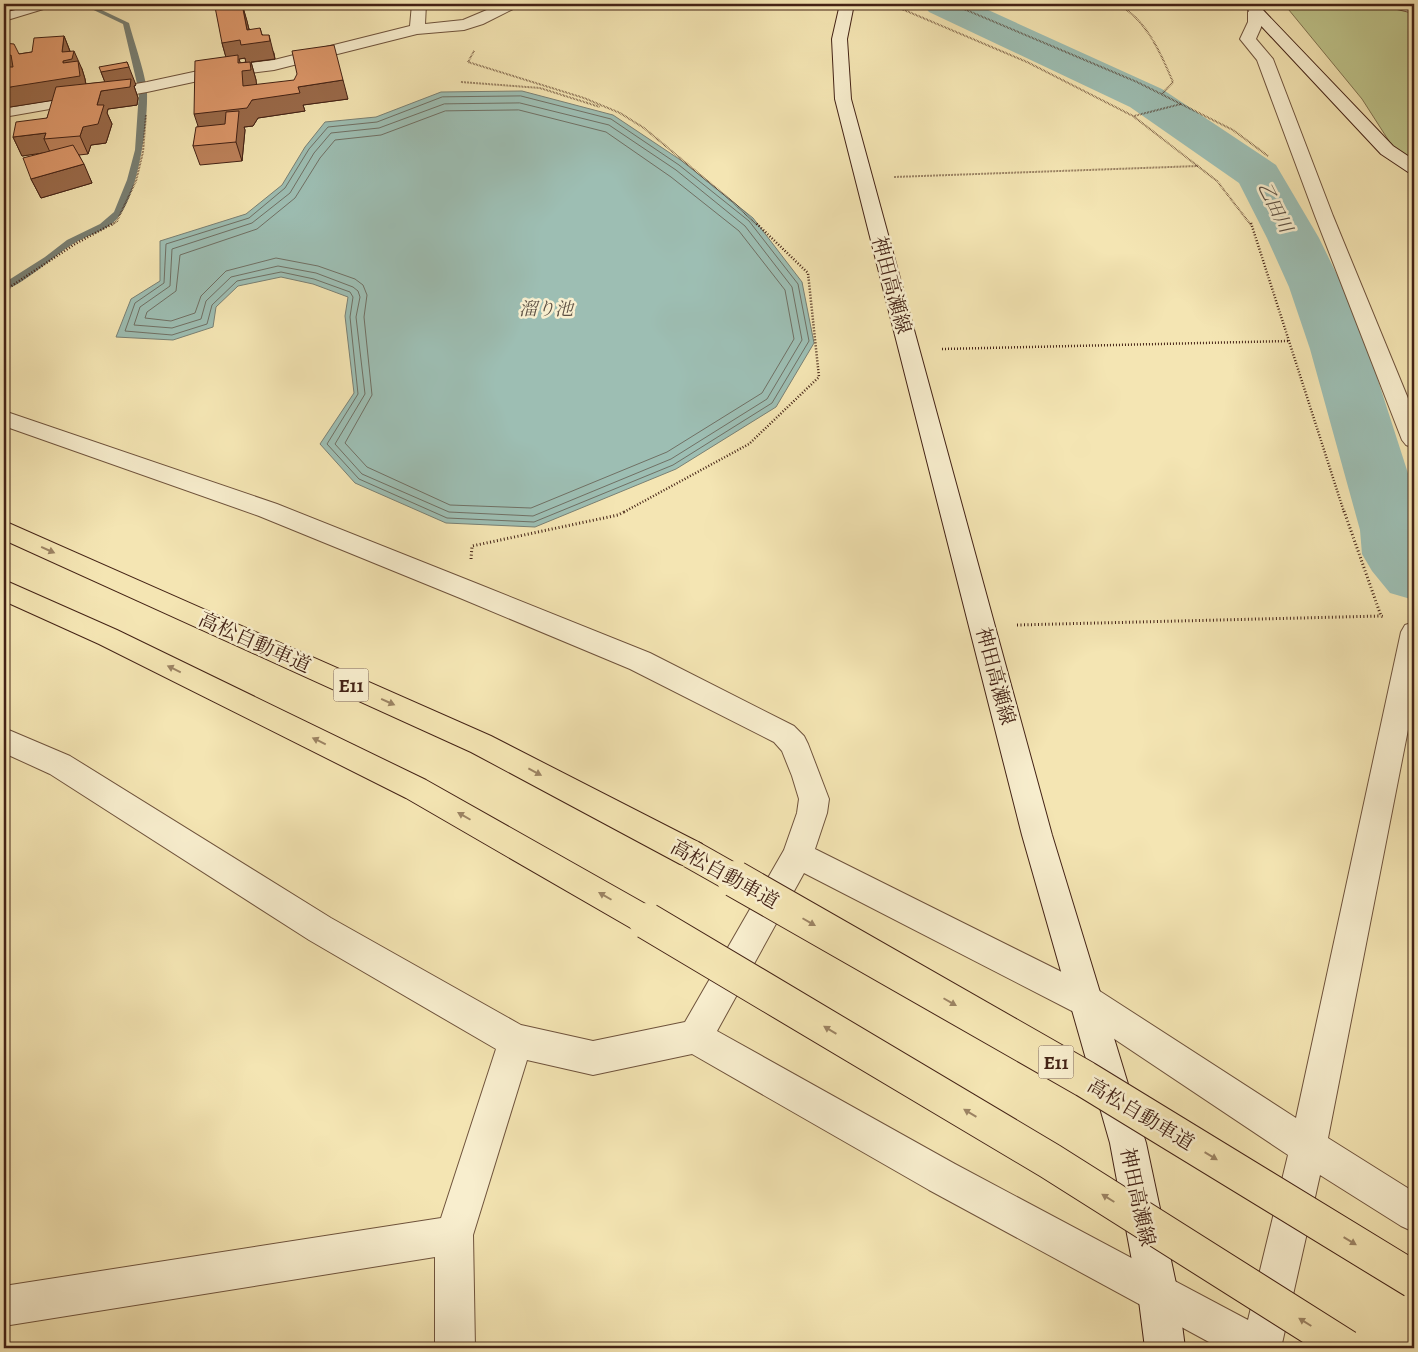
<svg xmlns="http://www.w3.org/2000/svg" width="1418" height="1352" font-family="Alegreya,'Noto Serif JP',serif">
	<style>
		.green { fill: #bec48b; stroke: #807350 }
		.water { fill: #9dbeb3; stroke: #798074 }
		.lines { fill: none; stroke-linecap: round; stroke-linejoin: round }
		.shore { stroke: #707064; stroke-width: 1 }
		.stream { fill: #798074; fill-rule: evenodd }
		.river { fill: #9dbeb3; fill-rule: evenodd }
		.lane-casing { stroke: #6f533c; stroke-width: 2 }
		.street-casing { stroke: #6f533c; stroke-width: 2 }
		.secondary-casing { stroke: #432215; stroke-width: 2 }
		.highway-casing { stroke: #432215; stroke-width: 2 }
		.path-far2 { stroke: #432215; stroke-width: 2; stroke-dasharray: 0.5 1; stroke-linecap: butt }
		.path-far1 { stroke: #432215; stroke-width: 2.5; stroke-dasharray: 1 2; stroke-linecap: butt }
		.path { stroke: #432215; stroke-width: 3; stroke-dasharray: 1 2.5; stroke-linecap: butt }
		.lane { fill: #f8eece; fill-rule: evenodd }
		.street { fill: #f8eece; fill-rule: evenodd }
		.secondary { fill: #f8eece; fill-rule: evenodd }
		.highway { fill: #f4e5b3; fill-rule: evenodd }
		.highway-bridge-far1-casing { stroke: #432215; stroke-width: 30; stroke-linecap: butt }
		.highway-bridge-casing { stroke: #432215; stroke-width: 38; stroke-linecap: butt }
		.highway-bridge-far1 { stroke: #f4e5b3; stroke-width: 28 }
		.highway-bridge { stroke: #f4e5b3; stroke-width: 36 }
		.wall { fill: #bd825b; stroke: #432215; fill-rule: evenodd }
		.shaded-wall { fill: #9a6a4a; stroke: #432215; fill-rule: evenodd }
		.building { fill: #dc976a; stroke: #432215 }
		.oneway { fill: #9c8464 }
		.labels { text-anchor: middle; stroke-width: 5; stroke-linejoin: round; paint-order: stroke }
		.far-water-label { font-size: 18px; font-style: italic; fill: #5e5144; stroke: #f8eece }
		.shield { fill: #f8eece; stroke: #795f4c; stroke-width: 1 }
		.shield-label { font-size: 19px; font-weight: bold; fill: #432215 }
		.street-label { font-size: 20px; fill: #432215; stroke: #f8eece }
	</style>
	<rect width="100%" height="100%" fill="#f4e5b3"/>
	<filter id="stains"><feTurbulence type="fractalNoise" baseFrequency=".004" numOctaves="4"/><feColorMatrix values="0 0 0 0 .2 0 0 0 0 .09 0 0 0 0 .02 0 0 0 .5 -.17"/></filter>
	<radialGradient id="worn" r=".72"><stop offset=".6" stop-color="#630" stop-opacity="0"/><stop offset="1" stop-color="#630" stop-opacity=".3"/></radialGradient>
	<path class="green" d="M 1284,4 L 1414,4 L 1414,180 L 1362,99 Z"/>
	<path class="water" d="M 522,91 L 613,115 L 682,161 L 753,218 L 802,282 L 814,343 L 776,407 L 676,469 L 535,527 L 446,523 L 355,483 L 320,444 L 354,393 L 345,316 L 348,297 L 313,284 L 281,277 L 238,286 L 216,307 L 213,327 L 173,340 L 116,337 L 131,299 L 160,281 L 160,241 L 246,214 L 282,185 L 305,147 L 325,122 L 376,117 L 441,92 Z"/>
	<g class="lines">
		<path class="shore" d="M 521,96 L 611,119 L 679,165 L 749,221 L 798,284 L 809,341 L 772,403 L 673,465 L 534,522 L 447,518 L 359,479 L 327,444 L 358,394 L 350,317 L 353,297 L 350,292 L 314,279 L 281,272 L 237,281 L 212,305 L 207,324 L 172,335 L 125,331 L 135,303 L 164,283 L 166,244 L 249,218 L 285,188 L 309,149 L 328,127 L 377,122 L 442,97 Z
			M 520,103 L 609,125 L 676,170 L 745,226 L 792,287 L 802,340 L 767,399 L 671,459 L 533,516 L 449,512 L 362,474 L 335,444 L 365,394 L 356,317 L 360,297 L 358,291 L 353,287 L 316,273 L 278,266 L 231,277 L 206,301 L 201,319 L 172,328 L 134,325 L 140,307 L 170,286 L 172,249 L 252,223 L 290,193 L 314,153 L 331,133 L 379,128 L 444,104 Z
			M 519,110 L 606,132 L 671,177 L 739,231 L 785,290 L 794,339 L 762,393 L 667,452 L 531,508 L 450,505 L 367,467 L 345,443 L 372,395 L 364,317 L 367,295 L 363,285 L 355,279 L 318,266 L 276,258 L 226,271 L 201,296 L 195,313 L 171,321 L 145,318 L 147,312 L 176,291 L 180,255 L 257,229 L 295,198 L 320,158 L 335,140 L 381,135 L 445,111 Z"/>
		<path class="stream" d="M 81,4 L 89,4 L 129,23 C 134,42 146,75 147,93 C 148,123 138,198 116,220 C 105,232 87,235 73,244 C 55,255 23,285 4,290 L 4,283 L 45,257 L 67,240 L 100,224 L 114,212 L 127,180 L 135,150 L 139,92 L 123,24 Z"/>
		<path class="river" d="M 923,4 L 975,4 L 1162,89 L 1276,165 L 1319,238 L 1343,287 L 1368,349 L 1414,492 L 1414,600 L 1390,593 L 1372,571 L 1362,554 L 1360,530 L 1310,349 L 1289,287 L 1267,238 L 1239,183 L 1130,107 L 929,12 Z"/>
		<defs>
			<path id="lane" d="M 1388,4 L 1414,5 L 1414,13 L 1389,7 Z"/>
			<path id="street" d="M 30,4 L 52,4 L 50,7 L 4,21 L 4,12 Z
				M 412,4 L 426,4 L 425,24 L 463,20 L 501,4 L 519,4 L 517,7 L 483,24 L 464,30 L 417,34 L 274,70 L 212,78 L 147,92 L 4,117 L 4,107 L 147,82 L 212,68 L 274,60 L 410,26 Z
				M 1256,7 L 1261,9 C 1267,19 1260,29 1256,39 L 1273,59 L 1333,216 L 1414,413 L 1414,448 L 1406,445 L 1402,440 L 1315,216 L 1257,60 L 1240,39 L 1248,22 L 1248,12 L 1251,9 Z
				M 4,411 L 277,504 L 478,584 L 650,653 L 794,726 L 804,736 L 808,744 L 829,799 L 827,813 L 815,849 L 1098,990 L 1296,1118 L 1401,632 L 1405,625 L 1414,622 L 1414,699 L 1328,1138 L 1414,1192 L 1414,1232 L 1401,1226 L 1320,1175 L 1281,1348 L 1220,1348 L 929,1190 L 692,1054 L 593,1075 L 527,1060 L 473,1235 L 475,1348 L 435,1348 L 435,1257 L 4,1326 L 4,1286 L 441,1218 L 496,1049 L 309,940 L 50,774 L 4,753 L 4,728 L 70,756 L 331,918 L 521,1025 L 593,1041 L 685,1022 L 784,850 L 797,813 L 799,799 L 792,776 L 782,751 L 774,742 L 630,669 L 460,598 L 259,516 L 4,426 ZM 804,873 L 1074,1012 L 1288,1155 L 1248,1320 L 955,1164 L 717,1031 Z"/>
			<path id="secondary" d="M 840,4 L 854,4 L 847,39 L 851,99 L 1052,835 L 1146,1143 L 1178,1293 L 1185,1348 L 1145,1348 L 1138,1293 L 1110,1143 L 1022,835 L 835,99 L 832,39 Z
				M 1245,4 L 1259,4 L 1263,10 L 1393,146 L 1414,160 L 1414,173 L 1408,172 L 1381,154 L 1251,15 Z"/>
			<path id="highway" d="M 4,521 L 491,736 L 702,844 L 706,854 L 702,864 L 691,868 L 680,864 L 471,752 L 4,540 Z
				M 4,580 L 117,630 L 426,780 L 658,911 L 663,921 L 658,931 L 647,936 L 636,931 L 406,798 L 99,644 L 4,601 Z"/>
		</defs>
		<use href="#lane" class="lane-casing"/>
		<use href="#street" class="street-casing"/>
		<use href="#secondary" class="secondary-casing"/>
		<use href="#highway" class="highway-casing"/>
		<path class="path-far2" d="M 890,4 L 1027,62 L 1133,116 L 1217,181 L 1251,225
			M 952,4 L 1137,82 L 1233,130 L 1268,156
			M 1118,4 C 1147,21 1160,52 1173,82 L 1162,94
			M 474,51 L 468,62 L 584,98 L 620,113 L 644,128 L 734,203 L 757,225
			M 461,82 L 540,88 L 600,107
			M 1134,116 L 1181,104
			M 894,177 L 1198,166
			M 112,225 L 117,221 L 136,181 L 143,152 L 146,115"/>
		<path class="path-far1" d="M 1251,223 L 1344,512
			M 4,291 L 75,244 L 114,223
			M 942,349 L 1289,341
			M 624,512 L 749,444 L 819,377 L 808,273 L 756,223"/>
		<path class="path" d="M 1344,511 L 1381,616 L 1384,617
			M 471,559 L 472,546 L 618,515 L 626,511
			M 1017,625 L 1381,616"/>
		<use href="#lane" class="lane"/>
		<use href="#street" class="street"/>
		<use href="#secondary" class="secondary"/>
		<use href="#highway" class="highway"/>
		<defs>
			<path id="highway-bridge-far1" d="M 691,854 L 737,880"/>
			<path id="highway-bridge" d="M 735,879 L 1085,1079 L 1414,1280
				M 647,921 L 1050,1161 L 1346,1348"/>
		</defs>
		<use href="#highway-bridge-far1" class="highway-bridge-far1-casing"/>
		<use href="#highway-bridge" class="highway-bridge-casing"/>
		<use href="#highway-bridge-far1" class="highway-bridge-far1"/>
		<use href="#highway-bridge" class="highway-bridge"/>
	</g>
	<path class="wall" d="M 242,4 L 249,29 L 263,35 L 274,53 L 275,59 L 251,62 L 256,80 L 256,85 L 348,99 L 303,105 L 305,111 L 258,118 L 253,126 L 244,127 L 245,130 L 242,161 L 200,165 L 193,146 L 198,126 L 226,57 L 222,43 ZM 245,58 L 246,62 L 240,63 L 239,59 Z
		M 64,36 L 70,51 L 82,69 L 85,79 L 86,84 L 105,82 L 101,72 L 136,85 L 134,86 L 138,98 L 137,105 L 108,109 L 107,113 L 112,124 L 106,143 L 91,145 L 88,154 L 79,155 L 92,183 L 41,198 L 31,179 L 40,153 L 22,156 L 13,137 L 47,118 L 53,100 L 4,108 L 4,43 L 19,54 L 32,52 Z"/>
	<path class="shaded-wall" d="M 4,4 L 41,4 L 4,12 Z
		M 242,4 L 247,21 L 252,43 L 260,28 L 264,42 L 269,35 L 275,59 L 251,62 L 256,80 L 257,88 L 249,105 L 227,61 L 222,43 L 247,30 ZM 245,58 L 246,63 L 243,71 L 239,59 Z
		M 64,36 L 71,54 L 74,51 L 82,69 L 85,79 L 87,95 L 4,108 L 4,88 L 11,87 L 63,63 L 62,52 Z
		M 11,55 L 20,73 L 13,76 L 4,58 Z
		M 127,62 L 136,85 L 134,86 L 138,98 L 137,105 L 108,109 L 107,113 L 112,124 L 106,143 L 91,145 L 88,154 L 80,136 L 83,127 L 97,105 L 101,91 L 108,90 L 101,72 Z
		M 343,80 L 348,99 L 303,105 L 305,111 L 258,118 L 253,126 L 244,127 L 245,130 L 242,161 L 236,142 L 200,132 L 194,114 L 252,100 L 298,87 Z
		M 46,133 L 44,139 L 50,152 L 22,156 L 13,137 Z
		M 84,164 L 92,183 L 41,198 L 31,179 Z"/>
	<path class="building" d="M 239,4 L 242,4 L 247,30 L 260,28 L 262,35 L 269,35 L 270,41 L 241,45 L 240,40 L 222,43 L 215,7 Z
		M 64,36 L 62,52 L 74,51 L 72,59 L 63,61 L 63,63 L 78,61 L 80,76 L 4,88 L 4,73 L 5,73 L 8,81 L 5,67 L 13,67 L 11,55 L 4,58 L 4,43 L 14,44 L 19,54 L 32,52 L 34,38 Z
		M 334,45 L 343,80 L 298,87 L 300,93 L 252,100 L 247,108 L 194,114 L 195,61 L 238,55 L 238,63 L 250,62 L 251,70 L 242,71 L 243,86 L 294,80 L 297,74 L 292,51 Z
		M 127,62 L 129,67 L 101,72 L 99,67 Z
		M 131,79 L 130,87 L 101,91 L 97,105 L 104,105 L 98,124 L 83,127 L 80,136 L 44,139 L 46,133 L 13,137 L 16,122 L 47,118 L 56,87 Z
		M 239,111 L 236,142 L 193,146 L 196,127 L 225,124 L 226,112 Z
		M 73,145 L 84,164 L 31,179 L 23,158 Z"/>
	<defs><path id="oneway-solid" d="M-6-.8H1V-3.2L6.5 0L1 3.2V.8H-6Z" transform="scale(1.25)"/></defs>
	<g class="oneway">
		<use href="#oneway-solid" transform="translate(48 550) rotate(24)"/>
		<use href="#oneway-solid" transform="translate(174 669) rotate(-154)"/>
		<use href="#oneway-solid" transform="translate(388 702) rotate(24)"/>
		<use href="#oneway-solid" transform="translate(319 741) rotate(-154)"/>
		<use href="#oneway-solid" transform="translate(535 772) rotate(28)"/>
		<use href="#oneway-solid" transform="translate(464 816) rotate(-150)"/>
		<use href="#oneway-solid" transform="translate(605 896) rotate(-150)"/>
		<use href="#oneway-solid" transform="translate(809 922) rotate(30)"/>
		<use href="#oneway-solid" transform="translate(950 1002) rotate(30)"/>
		<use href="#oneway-solid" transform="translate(830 1030) rotate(-149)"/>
		<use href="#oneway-solid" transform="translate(970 1113) rotate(-149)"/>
		<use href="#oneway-solid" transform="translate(1211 1156) rotate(31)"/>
		<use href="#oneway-solid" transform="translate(1108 1198) rotate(-148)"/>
		<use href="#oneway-solid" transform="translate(1350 1241) rotate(31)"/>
		<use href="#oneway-solid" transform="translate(1305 1322) rotate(-148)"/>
	</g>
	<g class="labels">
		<g class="far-water-label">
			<text transform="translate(1275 207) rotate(63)" y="6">乙田川</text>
			<text x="546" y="315">溜り池</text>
		</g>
		<g class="shield">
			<rect x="333.5" y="668.5" width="35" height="33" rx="4"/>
			<rect x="1038.5" y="1045.5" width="35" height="33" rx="4"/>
		</g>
		<g class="shield-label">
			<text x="351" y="692">E11</text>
			<text x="1056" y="1069">E11</text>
		</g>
		<g class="street-label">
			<text transform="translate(892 285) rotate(75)" y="7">神田高瀬線</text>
			<text transform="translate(255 642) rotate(24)" y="7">高松自動車道</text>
			<text transform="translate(996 676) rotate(75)" y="7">神田高瀬線</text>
			<text transform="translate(725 874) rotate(29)" y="7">高松自動車道</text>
			<text transform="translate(1141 1114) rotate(31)" y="7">高松自動車道</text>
			<text transform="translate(1138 1197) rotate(78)" y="7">神田高瀬線</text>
		</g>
	</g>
	<rect width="1418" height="1352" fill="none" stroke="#f4e5b3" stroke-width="20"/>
	<rect x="5" y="5" width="1408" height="1342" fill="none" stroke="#432215" stroke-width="2.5"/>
	<rect x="10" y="10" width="1398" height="1332" fill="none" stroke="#432215"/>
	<rect width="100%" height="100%" filter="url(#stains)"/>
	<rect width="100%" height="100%" fill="url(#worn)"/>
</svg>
